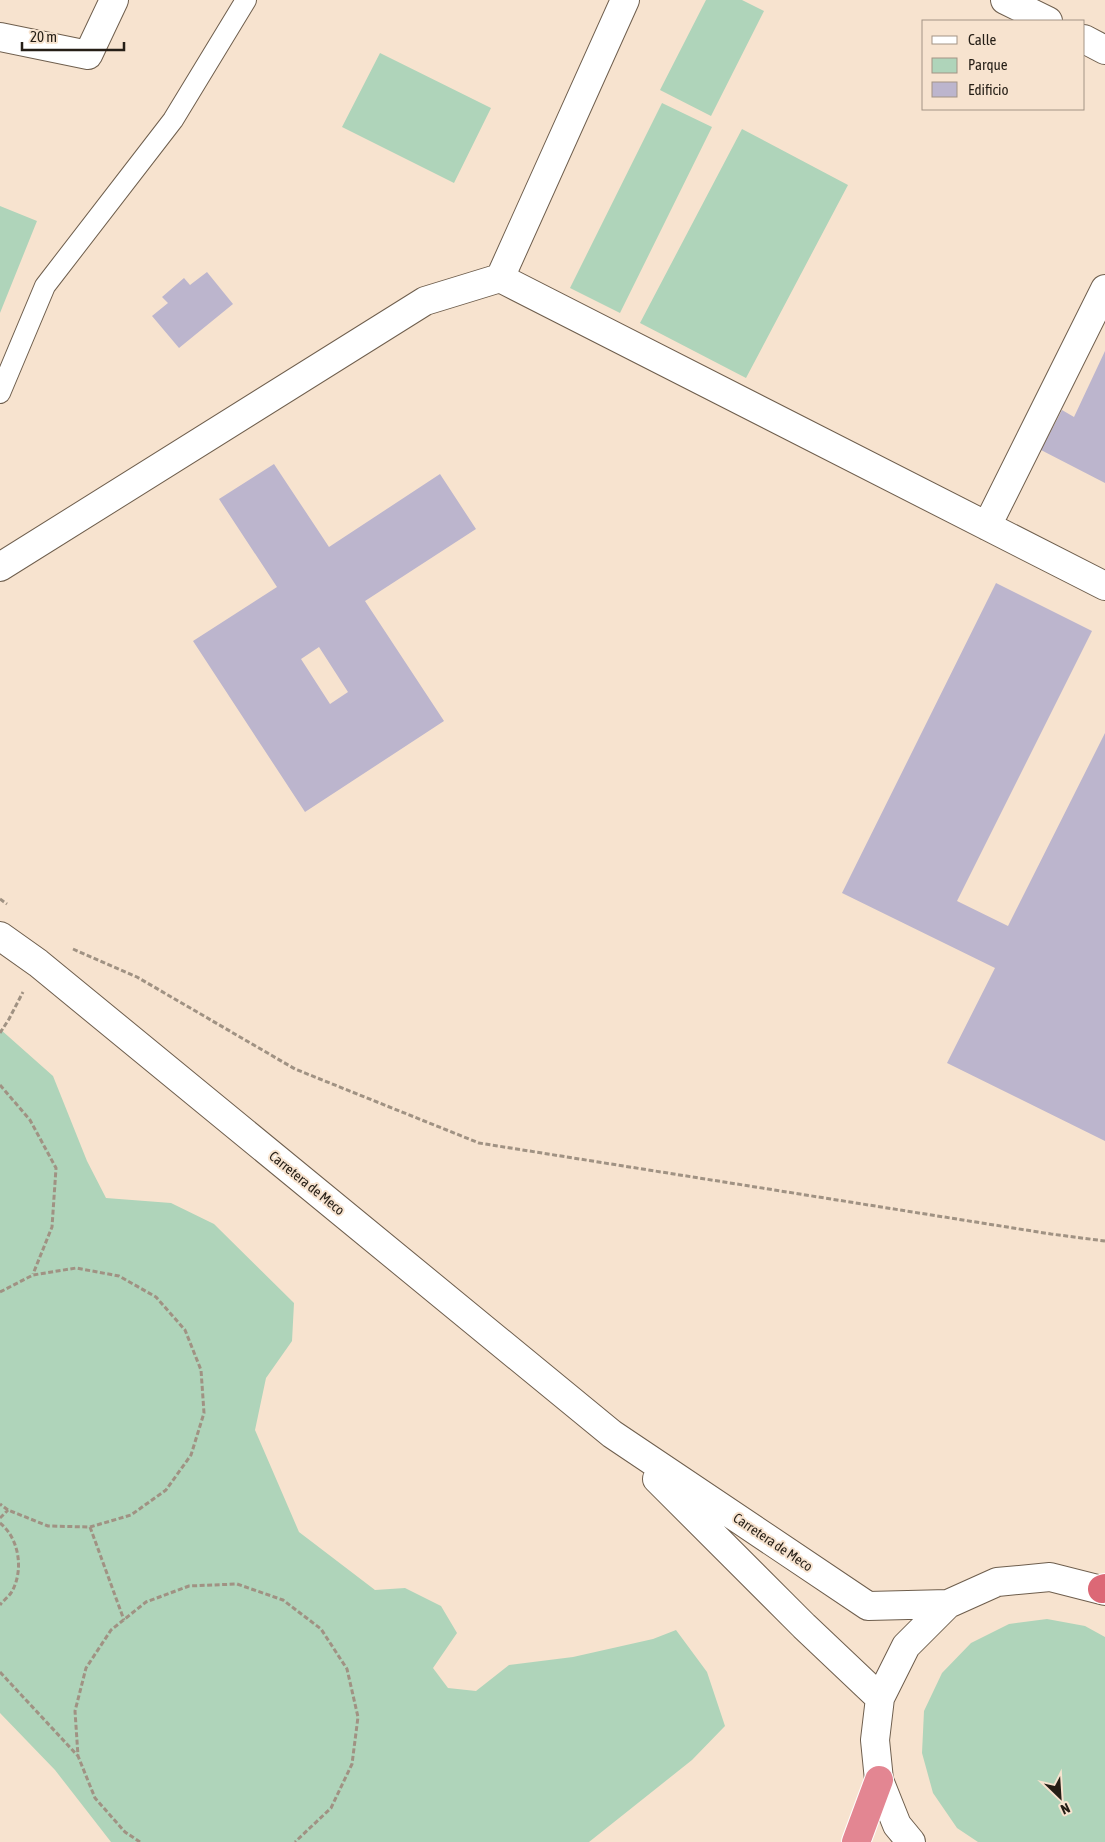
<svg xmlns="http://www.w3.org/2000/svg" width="1105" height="1842" font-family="'Asap Condensed',sans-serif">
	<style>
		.green { fill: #afd4ba }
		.building { fill: #bcb5cd; fill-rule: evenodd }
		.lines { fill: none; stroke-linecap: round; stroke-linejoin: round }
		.service-casing { stroke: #6e5e4d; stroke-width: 22 }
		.minor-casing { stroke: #6e5e4d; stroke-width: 30 }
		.tertiary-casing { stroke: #6e5e4d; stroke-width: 30 }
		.trunk-casing { stroke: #fff; stroke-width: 30 }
		.motorway-casing { stroke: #fff; stroke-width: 30 }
		.path { stroke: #a09283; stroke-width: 3; stroke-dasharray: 5 2.5; stroke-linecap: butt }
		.service { stroke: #fff; stroke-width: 20 }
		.minor { stroke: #fff; stroke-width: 28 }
		.tertiary { stroke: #fff; stroke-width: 28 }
		.trunk { stroke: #e38692; stroke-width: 28 }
		.motorway { stroke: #dc6876; stroke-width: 28 }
		.labels { text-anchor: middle; stroke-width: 4; stroke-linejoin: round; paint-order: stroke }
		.street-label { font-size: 14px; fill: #251e16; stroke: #f7e3cf }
	</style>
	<rect width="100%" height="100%" fill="#f7e3cf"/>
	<path class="green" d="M 706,0 L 742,0 L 764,11 L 711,116 L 660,90 Z
		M 380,53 L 491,108 L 454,183 L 342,127 Z
		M 662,103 L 712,127 L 620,313 L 570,288 Z
		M 742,129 L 848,185 L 746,378 L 640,323 Z
		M 0,206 L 37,221 L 0,313 Z
		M 0,1029 L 53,1076 L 87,1161 L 106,1198 L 171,1203 L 214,1224 L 294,1303 L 292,1341 L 266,1378 L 255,1430 L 299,1532 L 375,1590 L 405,1588 L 441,1606 L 457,1633 L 433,1668 L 448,1688 L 476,1691 L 509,1665 L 573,1657 L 653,1639 L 676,1630 L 707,1672 L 725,1726 L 692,1760 L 589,1842 L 111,1842 L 55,1770 L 0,1713 Z
		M 1047,1619 L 1085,1626 L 1105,1637 L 1105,1842 L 978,1842 L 957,1828 L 933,1793 L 922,1753 L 924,1711 L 942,1673 L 971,1643 L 1009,1624 Z"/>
	<path class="building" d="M 207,272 L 233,304 L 179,348 L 152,316 L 168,303 L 162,297 L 184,278 L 190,285 Z
		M 1105,351 L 1105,483 L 1041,450 L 1062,410 L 1074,417 Z
		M 274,464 L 329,547 L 440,474 L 476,529 L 365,601 L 444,721 L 305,812 L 193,641 L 277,587 L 219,499 ZM 319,647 L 348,692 L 330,704 L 301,659 Z
		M 996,583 L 1092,631 L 957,901 L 1008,926 L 1105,733 L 1105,1141 L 947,1063 L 995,968 L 842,893 Z"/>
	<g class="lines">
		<defs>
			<path id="service" d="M 0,393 L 45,286 L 173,120 L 246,0"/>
			<path id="minor" d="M 1005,0 L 1048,21
				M 0,37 L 88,55 L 114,0
				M 1084,39 L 1105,50
				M 500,278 L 625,0
				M 987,526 L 1105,289
				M 0,567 L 425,301 L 500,278 L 1105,586"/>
			<path id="tertiary" d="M 0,936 L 38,963 L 612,1434 L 868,1606 L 948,1604
				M 657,1479 L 804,1626 L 880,1698
				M 911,1842 L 897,1825 L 879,1780 L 875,1740 L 880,1698 L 906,1646 L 948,1604 L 997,1582 L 1050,1577 L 1105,1591"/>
			<path id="trunk" d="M 856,1842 L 879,1780"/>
			<path id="motorway" d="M 1102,1589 L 1105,1588"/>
		</defs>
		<use href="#service" class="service-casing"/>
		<use href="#minor" class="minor-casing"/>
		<use href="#tertiary" class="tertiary-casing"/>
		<use href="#trunk" class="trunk-casing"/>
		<use href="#motorway" class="motorway-casing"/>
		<path class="path" d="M 0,899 L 7,904
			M 73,949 L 137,977 L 295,1069 L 479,1143 L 1051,1234 L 1105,1241
			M 0,1033 L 9,1019 L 23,992
			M 0,1085 L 30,1120 L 56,1168 L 52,1227 L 33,1274
			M 0,1292 L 33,1275 L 76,1268 L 119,1276 L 156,1297 L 185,1330 L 201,1370 L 204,1413 L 191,1455 L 166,1490 L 131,1515 L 90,1527 L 48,1526 L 8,1510 L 0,1504
			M 0,1518 L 8,1510
			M 0,1523 C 20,1539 24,1572 11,1593 C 8,1597 3,1601 0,1605
			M 90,1527 L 124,1620
			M 0,1672 L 78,1756
			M 140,1842 L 125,1832 L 95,1798 L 78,1756 L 75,1711 L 86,1668 L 111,1630 L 146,1602 L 189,1586 L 237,1584 L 283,1600 L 321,1629 L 347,1669 L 358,1717 L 352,1764 L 331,1808 L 295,1842"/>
		<use href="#service" class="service"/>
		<use href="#minor" class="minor"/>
		<use href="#tertiary" class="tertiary"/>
		<use href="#trunk" class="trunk"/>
		<use href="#motorway" class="motorway"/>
	</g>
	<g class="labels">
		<g class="street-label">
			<text transform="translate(307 1183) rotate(39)" y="5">Carretera de Meco</text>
			<text transform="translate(773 1542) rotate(34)" y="5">Carretera de Meco</text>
		</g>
	</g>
	<rect x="922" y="20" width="162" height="90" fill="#f7e3cf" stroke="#a39485"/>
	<rect x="932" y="36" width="25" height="8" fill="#ffffff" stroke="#a39485"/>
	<text x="968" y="45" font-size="15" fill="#251e16">Calle</text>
	<rect x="932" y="58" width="25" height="15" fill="#afd4ba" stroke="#a39485"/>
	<text x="968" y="70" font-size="15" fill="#251e16">Parque</text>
	<rect x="932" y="82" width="25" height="15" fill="#bcb5cd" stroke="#a39485"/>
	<text x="968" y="95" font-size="15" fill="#251e16">Edificio</text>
	<g transform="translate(1060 1797) rotate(155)" stroke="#f7e3cf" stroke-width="4" paint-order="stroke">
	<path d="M0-4L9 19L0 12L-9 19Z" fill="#251e16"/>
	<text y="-8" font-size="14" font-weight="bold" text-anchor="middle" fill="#251e16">N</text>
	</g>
	<path d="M22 42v8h102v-8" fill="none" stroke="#251e16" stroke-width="2.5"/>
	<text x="30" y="42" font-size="15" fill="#251e16" stroke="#f7e3cf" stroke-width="4" paint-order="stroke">20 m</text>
</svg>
